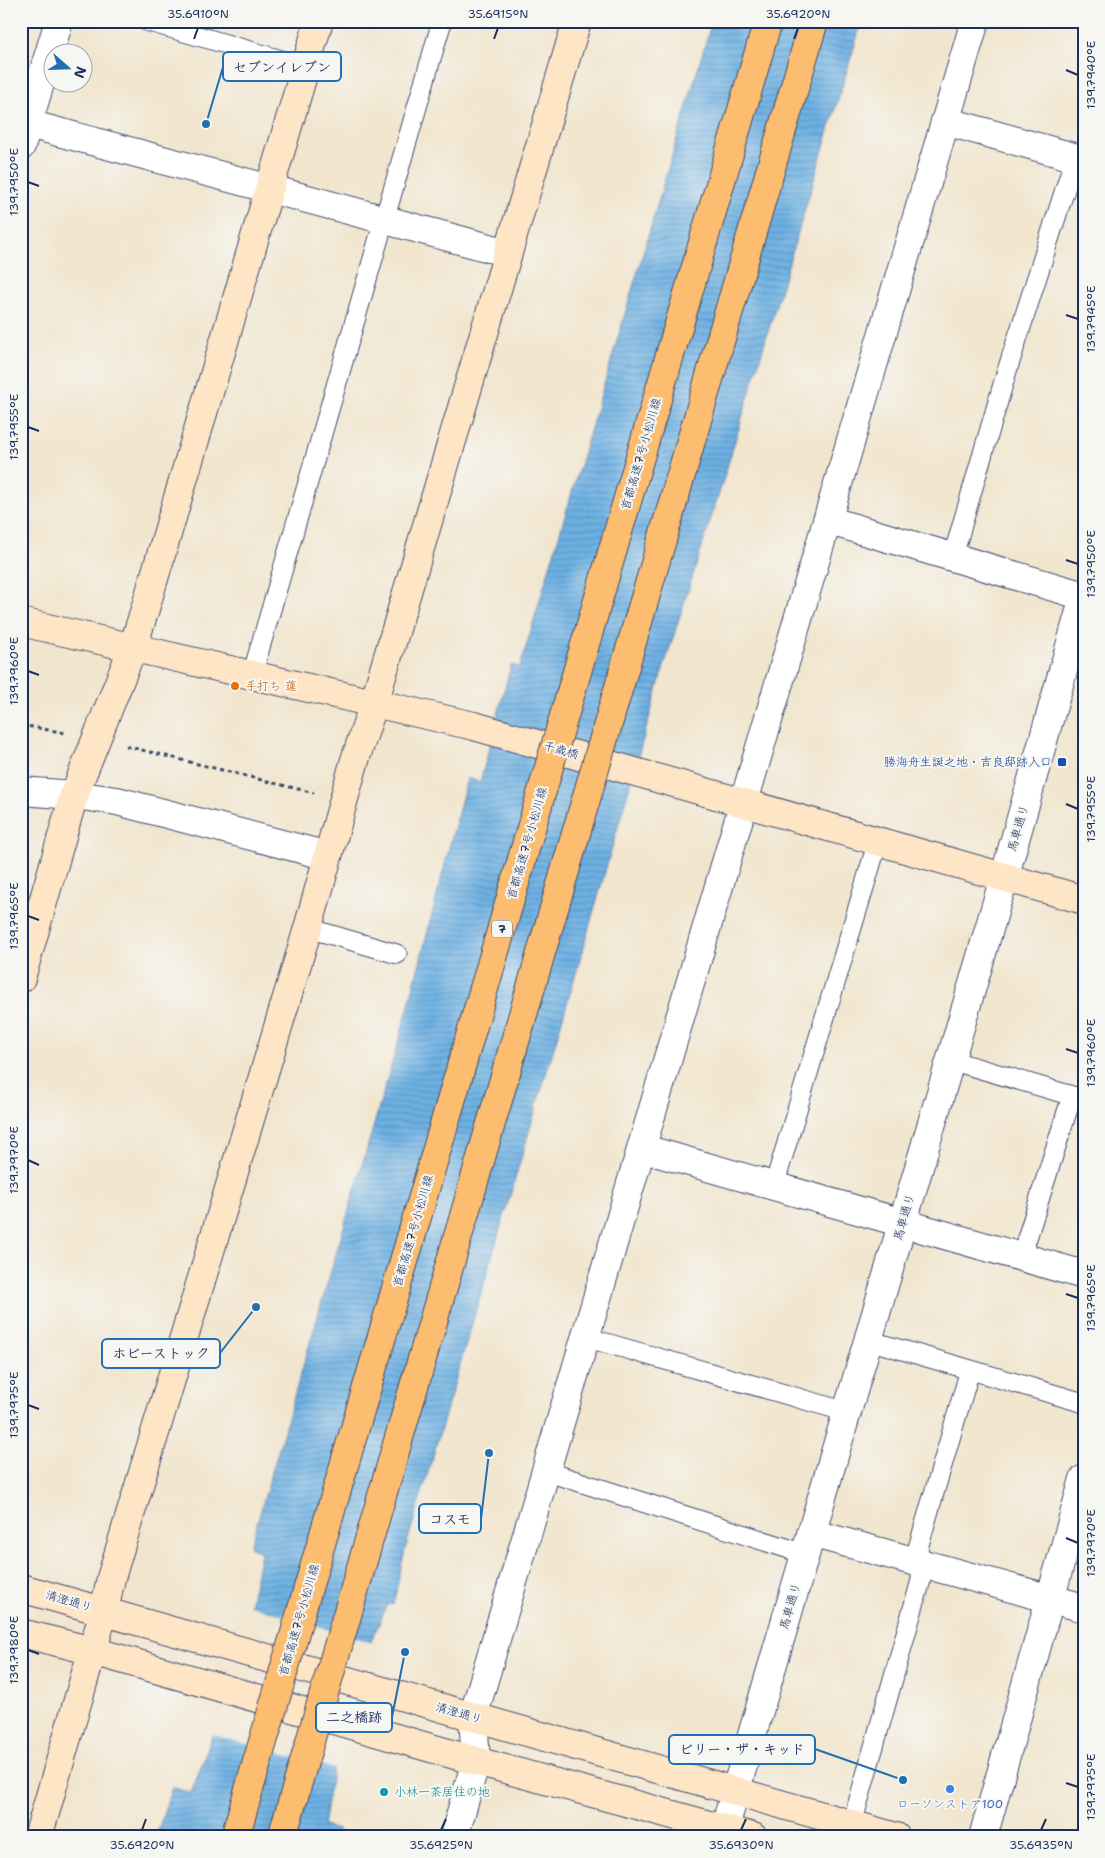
<svg xmlns="http://www.w3.org/2000/svg" width="1105" height="1858" font-family="'Shantell Sans','Klee One',sans-serif">
	<style>
		.water { fill: url(#water-rules); stroke: #4470a0 }
		.pier { fill: #f1e5cd }
		.lines { fill: none; stroke-linecap: round; stroke-linejoin: round }
		.lane-casing { stroke: #3b4a6f; stroke-width: 21 }
		.street-casing { stroke: #3b4a6f; stroke-width: 30 }
		.secondary-casing { stroke: #3b4a6f; stroke-width: 30 }
		.path { stroke: #3b4a6f; stroke-width: 3; stroke-dasharray: 4 4; stroke-linecap: butt }
		.lane { stroke: #fff; stroke-width: 19 }
		.street { stroke: #fff; stroke-width: 28 }
		.secondary { stroke: #fee5c5; stroke-width: 28 }
		.highway-bridge-casing { stroke: #3b4a6f; stroke-width: 30; stroke-linecap: butt }
		.highway-bridge { stroke: #fcbd6f; stroke-width: 28 }
		.ticks { fill: none; stroke: #1b2f5e; stroke-width: 2 }
		.food-dot { fill: #e8710a; stroke: #f6f6f2; stroke-width: 2 }
		.transit-dot { fill: #1a4fb4; stroke: #f6f6f2; stroke-width: 2 }
		.shop-dot { fill: #3f7fe0; stroke: #f6f6f2; stroke-width: 2 }
		.culture-dot { fill: #0f9aa8; stroke: #f6f6f2; stroke-width: 2 }
		.labels { text-anchor: middle; stroke-width: 4; stroke-linejoin: round; paint-order: stroke }
		.shield { fill: #f6f6f2; stroke: #5d6b8a; stroke-width: 1 }
		.shield-label { font-size: 11px; font-weight: bold; fill: #1b2f5e }
		.street-label { font-size: 12px; fill: #1b2f5e; stroke: #f6f6f2 }
		.food-label { font-size: 12px; fill: #c56008; stroke: #f6f6f2; text-anchor: start }
		.transit-label { font-size: 12px; fill: #164399; stroke: #f6f6f2; text-anchor: end }
		.culture-label { font-size: 12px; fill: #0d838f; stroke: #f6f6f2; text-anchor: start }
		.shop-label { font-size: 12px; fill: #366cbe; stroke: #f6f6f2 }
		.leader { fill: none; stroke: #1f6fb2; stroke-width: 2 }
		.callout-dot { fill: #1f6fb2; stroke: #f6f6f2; stroke-width: 2 }
		.callout { fill: #f6f6f2; stroke: #1f6fb2; stroke-width: 2 }
		.callout-label { font-size: 14px; text-anchor: middle; font-weight: bold; fill: #1b2f5e }
		.neatline { fill: none; stroke: #1b2f5e; stroke-width: 2 }
		.ticks-label { font-size: 12px; text-anchor: middle; fill: #1b2f5e }
	</style>
	<defs>
		<pattern id="water-rules" width="6" height="5" patternUnits="userSpaceOnUse" patternTransform="scale(1.25)"><rect width="6" height="5" fill="#6db1e3"/><path d="M0 2.5h6" fill="none" stroke="#5990bb"/></pattern>
	</defs>
	<rect width="100%" height="100%" fill="#f6f6f2"/>
	<filter id="ink" filterUnits="userSpaceOnUse"><feTurbulence type="fractalNoise" baseFrequency=".02" numOctaves="2"/><feDisplacementMap in="SourceGraphic" scale="10" xChannelSelector="R" yChannelSelector="G"/><feConvolveMatrix kernelMatrix="1 2 1 2 8 2 1 2 1" color-interpolation-filters="sRGB"/></filter>
	<filter id="wash" filterUnits="userSpaceOnUse"><feTurbulence type="fractalNoise" baseFrequency=".0096" numOctaves="4" result="noise"/><feDisplacementMap in="SourceGraphic" scale="20" xChannelSelector="R" yChannelSelector="G"/><feGaussianBlur stdDeviation="1.12" result="paint"/><feColorMatrix in="noise" values="0 0 0 0 0 0 0 0 0 0 0 0 0 0 0 0 0 1.4 0 .05"/><feComposite in="paint" operator="in"/></filter>
	<g filter="url(#wash)">
		<rect width="100%" height="100%" fill="#f1e5cd"/>
		<path class="water" d="M 712,21 L 862,21 L 722,484 L 664,666 L 574,980 L 405,1550 L 393,1605 L 388,1604 L 371,1641 L 332,1773 L 323,1826 L 338,1830 L 336,1837 L 156,1837 L 172,1787 L 191,1793 C 221,1715 246,1635 261,1552 L 250,1547 L 407,1012 L 467,778 L 480,782 L 511,665 L 520,667 Z"/>
		<path class="pier" d="M 249,1605 L 373,1643 L 335,1769 L 211,1734 Z"/>
	</g>
	<g filter="url(#ink)">
		<g class="lines">
			<defs>
				<path id="lane" d="M 146,21 L 306,67
					M 953,556 L 1006,374 L 1075,158
					M 252,675 L 442,21
					M 308,928 L 397,954
					M 950,1060 L 1083,1099
					M 774,1186 L 878,841
					M 1021,1257 L 1072,1096
					M 585,1337 L 847,1412
					M 868,1340 L 1084,1403
					M 545,1471 L 805,1554
					M 852,1824 L 921,1580 L 921,1564 L 918,1548 L 970,1370"/>
				<path id="street" d="M 945,121 L 1084,160
					M 21,122 L 508,253
					M 21,146 L 59,21
					M 827,520 L 1084,596
					M 21,791 L 74,795 L 117,801 L 328,856
					M 641,1148 L 1084,1275
					M 811,1533 L 1084,1608
					M 454,1837 L 476,1761 L 473,1717 L 975,21
					M 722,1837 L 1004,878 L 1084,597
					M 983,1837 L 1084,1479"/>
				<path id="secondary" d="M 21,622 L 474,726 L 1084,900
					M 21,978 L 74,795 L 133,647 L 145,609 L 319,21
					M 21,1588 L 896,1837
					M 21,1633 L 93,1651 L 476,1761 L 753,1837
					M 38,1837 L 104,1611 L 111,1578 L 308,928 L 354,763 L 374,703 L 577,21"/>
			</defs>
			<use href="#lane" class="lane-casing"/>
			<use href="#street" class="street-casing"/>
			<use href="#secondary" class="secondary-casing"/>
			<path class="path" d="M 21,725 L 66,733
				M 126,746 L 314,793"/>
			<use href="#lane" class="lane"/>
			<use href="#street" class="street"/>
			<use href="#secondary" class="secondary"/>
			<defs>
				<path id="highway-bridge" d="M 235,1837 L 768,21
					M 282,1837 L 814,21"/>
			</defs>
			<use href="#highway-bridge" class="highway-bridge-casing"/>
			<use href="#highway-bridge" class="highway-bridge"/>
		</g>
	</g>
	<path class="ticks" d="M 194,39 L 198,28M 494,39 L 498,28M 794,39 L 798,28M 1066,70 L 1078,75M 28,182 L 39,186M 1066,315 L 1078,319M 28,427 L 39,431M 1066,560 L 1078,564M 28,671 L 39,675M 1066,804 L 1078,809M 28,916 L 39,920M 1066,1049 L 1078,1053M 28,1160 L 39,1165M 1066,1294 L 1078,1298M 28,1405 L 39,1409M 1066,1538 L 1078,1543M 28,1650 L 39,1654M 1066,1783 L 1078,1787M 142,1830 L 146,1819M 441,1830 L 446,1819M 741,1830 L 746,1819M 1041,1830 L 1046,1819"/>
	<circle class="food-dot" cx="235" cy="686" r="5"/>
	<rect class="transit-dot" x="1057" y="757" width="10" height="10" rx="2.5"/>
	<circle class="shop-dot" cx="950" cy="1789" r="5"/>
	<circle class="culture-dot" cx="384" cy="1792" r="5"/>
	<g class="labels">
		<rect class="shield" x="492" y="920.5" width="20" height="17" rx="4"/>
		<g class="shield-label">
			<text x="502" y="933">7</text>
		</g>
		<g class="street-label">
			<text transform="translate(641 454) rotate(-74)" y="4">首都高速7号小松川線</text>
			<text transform="translate(561 750) rotate(16)" y="4">千歳橋</text>
			<text transform="translate(1018 828) rotate(-74)" y="4">馬車通り</text>
			<text transform="translate(527 843) rotate(-74)" y="4">首都高速7号小松川線</text>
			<text transform="translate(904 1217) rotate(-74)" y="4">馬車通り</text>
			<text transform="translate(413 1231) rotate(-74)" y="4">首都高速7号小松川線</text>
			<text transform="translate(69 1601) rotate(16)" y="4">清澄通り</text>
			<text transform="translate(790 1606) rotate(-74)" y="4">馬車通り</text>
			<text transform="translate(299 1620) rotate(-74)" y="4">首都高速7号小松川線</text>
			<text transform="translate(459 1713) rotate(16)" y="4">清澄通り</text>
		</g>
		<g class="food-label">
			<text x="245" y="690">手打ち 蓮</text>
		</g>
		<g class="transit-label">
			<text x="1052" y="766">勝海舟生誕之地・吉良邸跡入口</text>
		</g>
		<g class="culture-label">
			<text x="394" y="1796">小林一茶居住の地</text>
		</g>
		<g class="shop-label">
			<text x="950" y="1808">ローソンストア100</text>
		</g>
	</g>
	<path class="leader" d="M206 124L223 67M256 1307L220 1353M489 1453L481 1519M405 1652L392 1717M903 1780L815 1749"/>
	<g class="callout-dot">
		<circle cx="206" cy="124" r="5"/>
		<circle cx="256" cy="1307" r="5"/>
		<circle cx="489" cy="1453" r="5"/>
		<circle cx="405" cy="1652" r="5"/>
		<circle cx="903" cy="1780" r="5"/>
	</g>
	<g class="callout">
		<rect x="223" y="52" width="118" height="29" rx="5"/>
		<rect x="102" y="1339" width="118" height="29" rx="5"/>
		<rect x="419" y="1504" width="62" height="29" rx="5"/>
		<rect x="316" y="1703" width="76" height="29" rx="5"/>
		<rect x="669" y="1735" width="146" height="29" rx="5"/>
	</g>
	<g class="callout-label">
		<text x="282" y="72">セブンイレブン</text>
		<text x="161" y="1358">ホビーストック</text>
		<text x="450" y="1524">コスモ</text>
		<text x="354" y="1722">二之橋跡</text>
		<text x="742" y="1754">ビリー・ザ・キッド</text>
	</g>
	<rect width="1105" height="1858" fill="none" stroke="#f6f6f2" stroke-width="55"/>
	<g transform="translate(68 68) rotate(110)"><circle r="24" fill="#f6f6f2" stroke="#9ea6b7"/>
	<path d="M0-4L9 19L0 12L-9 19Z" fill="#1f6fb2"/>
	<text y="-8" font-size="14" font-weight="bold" text-anchor="middle" fill="#1b2f5e">N</text>
	</g>
	<rect x="28" y="28" width="1050" height="1802" class="neatline"/>
	<g class="ticks-label">
		<text x="198" y="18">35.6910°N</text>
		<text x="498" y="18">35.6915°N</text>
		<text x="798" y="18">35.6920°N</text>
		<text transform="translate(1091 75) rotate(-90)" y="4">139.7940°E</text>
		<text transform="translate(14 182) rotate(-90)" y="4">139.7950°E</text>
		<text transform="translate(1091 319) rotate(-90)" y="4">139.7945°E</text>
		<text transform="translate(14 427) rotate(-90)" y="4">139.7955°E</text>
		<text transform="translate(1091 564) rotate(-90)" y="4">139.7950°E</text>
		<text transform="translate(14 671) rotate(-90)" y="4">139.7960°E</text>
		<text transform="translate(1091 809) rotate(-90)" y="4">139.7955°E</text>
		<text transform="translate(14 916) rotate(-90)" y="4">139.7965°E</text>
		<text transform="translate(1091 1053) rotate(-90)" y="4">139.7960°E</text>
		<text transform="translate(14 1160) rotate(-90)" y="4">139.7970°E</text>
		<text transform="translate(1091 1298) rotate(-90)" y="4">139.7965°E</text>
		<text transform="translate(14 1405) rotate(-90)" y="4">139.7975°E</text>
		<text transform="translate(1091 1543) rotate(-90)" y="4">139.7970°E</text>
		<text transform="translate(14 1650) rotate(-90)" y="4">139.7980°E</text>
		<text transform="translate(1091 1787) rotate(-90)" y="4">139.7975°E</text>
		<text x="142" y="1849">35.6920°N</text>
		<text x="441" y="1849">35.6925°N</text>
		<text x="741" y="1849">35.6930°N</text>
		<text x="1041" y="1849">35.6935°N</text>
	</g>
</svg>
